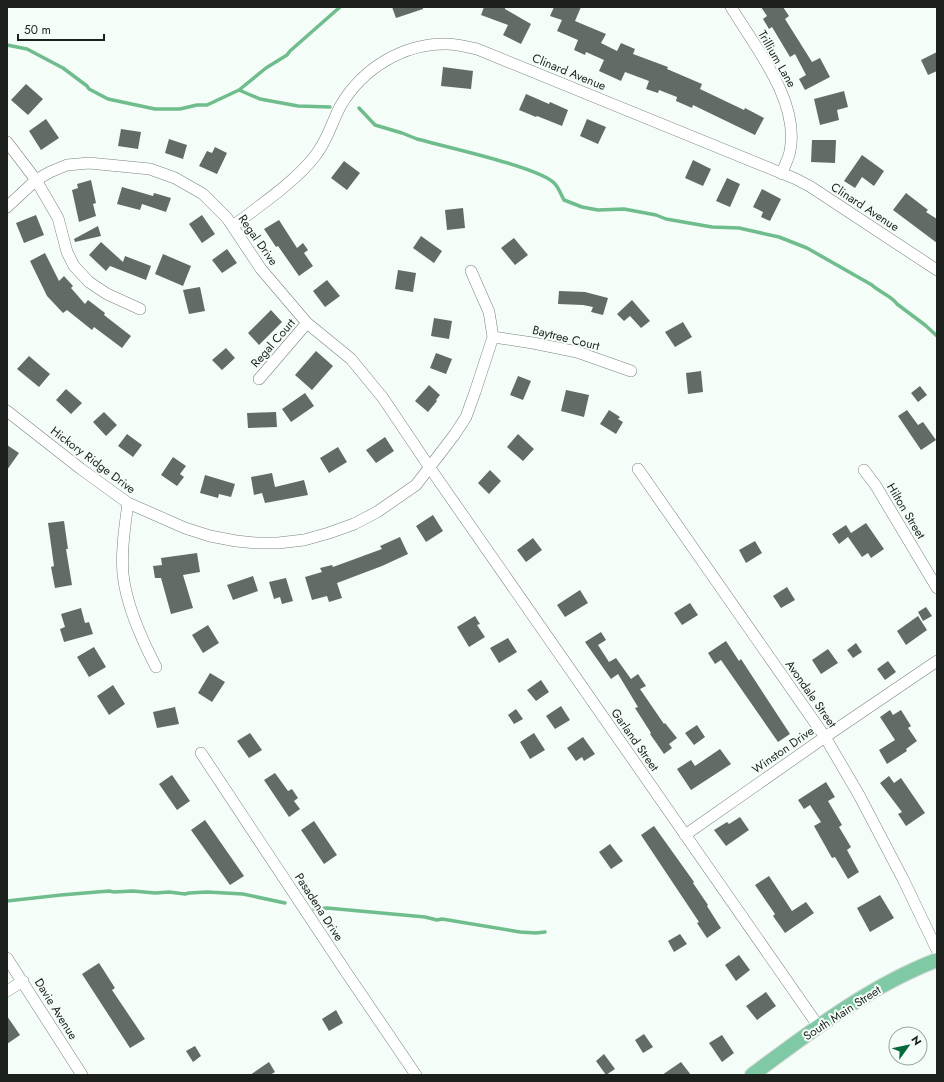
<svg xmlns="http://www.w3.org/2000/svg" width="944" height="1082" font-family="Jost,sans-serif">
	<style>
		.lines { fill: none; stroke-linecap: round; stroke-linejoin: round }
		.stream { stroke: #6fbc8d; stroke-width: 3.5 }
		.building { fill: #636b66 }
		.minor-casing { stroke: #7a837d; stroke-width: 12 }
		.major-casing { stroke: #d6d7d6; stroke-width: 16 }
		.minor { stroke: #fff; stroke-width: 11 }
		.major { stroke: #7fcaa5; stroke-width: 14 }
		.labels { text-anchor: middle; stroke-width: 4; stroke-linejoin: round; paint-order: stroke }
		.street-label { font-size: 12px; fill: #1d211e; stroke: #f4fdf7 }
	</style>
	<rect width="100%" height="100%" fill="#f4fdf7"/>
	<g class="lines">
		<path class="stream" d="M 7,45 L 27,49 L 63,68 L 87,86 L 89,89 L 108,99 L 155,109 L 180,109 L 197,105 L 207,105 L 239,90 L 266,68 L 287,55 L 290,51 L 340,7
			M 239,90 L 260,99 L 298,106 L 330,107
			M 359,108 L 375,125 L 402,133 L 417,139 C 442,146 543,168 555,184 C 559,188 561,195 564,200 L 582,207 L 598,210 L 624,209 L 656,215 L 666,219 L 712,227 L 739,228 L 779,237 L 807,248 L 872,285 C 879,292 892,296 897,304 L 925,325 L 937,336
			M 7,901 L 61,895 L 109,891 L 114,892 L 133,891 L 155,893 L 169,892 L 185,894 L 189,893 L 207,892 L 243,894 L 285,903
			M 314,909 L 327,908 L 425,917 L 437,920 L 442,919 L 520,932 L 536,933 L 545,932"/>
	</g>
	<path class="building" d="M 392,7 L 423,7 L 423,9 L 396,18 Z
		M 484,7 L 505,7 L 505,9 L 531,24 L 521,44 L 503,35 L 508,25 L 481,15 Z
		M 554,7 L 581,7 L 575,21 L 606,34 L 601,43 L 617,51 L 621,43 L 635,49 L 633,54 L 668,67 L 667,69 L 702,84 L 700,89 L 744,110 L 745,108 L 764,118 L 755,135 L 693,105 L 692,108 L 676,101 L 677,97 L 659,90 L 658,93 L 646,89 L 649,81 L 625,72 L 621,81 L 599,71 L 604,60 L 586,52 L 585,55 L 574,50 L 578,40 L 557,31 L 562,20 L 550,16 Z
		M 761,7 L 783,7 L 789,16 L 785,19 L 812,62 L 820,58 L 830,77 L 805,90 L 799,79 L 806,75 L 795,54 L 790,57 L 772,27 L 769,29 L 763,19 L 767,16 Z
		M 937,52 L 937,71 L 928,75 L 921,60 Z
		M 443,67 L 473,71 L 471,89 L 441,86 Z
		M 26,84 L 43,99 L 28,115 L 11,100 Z
		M 844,91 L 848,107 L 837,110 L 839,120 L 820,125 L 814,99 Z
		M 526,94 L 549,104 L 550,102 L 568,110 L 562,126 L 537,116 L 536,117 L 519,110 Z
		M 46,119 L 59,138 L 41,150 L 29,131 Z
		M 587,119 L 606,127 L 598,144 L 580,136 Z
		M 121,129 L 141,132 L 138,149 L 118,146 Z
		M 169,139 L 187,145 L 183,159 L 165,153 Z
		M 812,140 L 836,140 L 835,163 L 811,162 Z
		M 215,147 L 227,153 L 217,174 L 199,166 L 207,151 L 212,153 Z
		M 862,155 L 884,171 L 874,186 L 862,177 L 855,188 L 844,181 Z
		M 693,160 L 711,169 L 703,186 L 685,178 Z
		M 344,161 L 360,173 L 347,190 L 331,178 Z
		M 727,178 L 740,184 L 730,207 L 716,201 Z
		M 91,180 L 96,203 L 93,204 L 96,216 L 79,222 L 72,190 L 78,188 L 77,184 Z
		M 122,187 L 153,196 L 154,193 L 171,198 L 166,212 L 142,204 L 140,210 L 117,204 Z
		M 762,189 L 781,199 L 770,221 L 761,217 L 763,212 L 753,207 Z
		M 906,193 L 928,210 L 926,212 L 937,219 L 937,243 L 893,210 Z
		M 463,208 L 465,228 L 447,230 L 445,210 Z
		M 36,215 L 44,235 L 24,243 L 16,223 Z
		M 202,215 L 215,234 L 202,243 L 189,224 Z
		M 279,220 L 297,248 L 303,243 L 308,250 L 304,253 L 313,266 L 299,276 L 278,246 L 276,247 L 264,229 Z
		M 98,226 L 101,236 L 75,242 L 74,239 Z
		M 421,236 L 442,251 L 434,263 L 413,248 Z
		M 514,238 L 528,255 L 515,265 L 501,248 Z
		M 101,242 L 123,262 L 125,256 L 151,266 L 146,280 L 110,266 L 106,271 L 89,255 Z
		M 227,249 L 237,263 L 222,273 L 212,260 Z
		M 45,253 L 59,281 L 64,276 L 73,286 L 71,288 L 85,304 L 88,300 L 105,313 L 104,315 L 131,336 L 122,348 L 94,327 L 92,330 L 67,310 L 63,313 L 47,296 L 30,261 Z
		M 163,254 L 191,266 L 183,286 L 155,274 Z
		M 398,270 L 416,273 L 413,292 L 395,289 Z
		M 327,280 L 340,296 L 325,307 L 313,291 Z
		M 200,287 L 205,311 L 189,314 L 183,290 Z
		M 559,291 L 585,292 L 608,298 L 603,315 L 591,312 L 593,307 L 583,305 L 558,304 Z
		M 632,300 L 650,321 L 641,328 L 630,316 L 624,321 L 617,314 Z
		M 271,310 L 282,322 L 259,345 L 248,333 Z
		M 434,318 L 452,321 L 449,339 L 431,336 Z
		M 683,322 L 692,337 L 675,347 L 665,332 Z
		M 226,348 L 235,358 L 222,370 L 212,360 Z
		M 316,351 L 333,366 L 312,390 L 295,375 Z
		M 436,353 L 452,359 L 446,374 L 430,368 Z
		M 29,356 L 50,374 L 39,387 L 17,369 Z
		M 701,371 L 703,392 L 688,394 L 686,373 Z
		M 518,376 L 531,381 L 523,400 L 510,395 Z
		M 429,385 L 440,395 L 436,400 L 437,401 L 428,412 L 415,401 Z
		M 920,386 L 927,395 L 918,402 L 911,393 Z
		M 66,389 L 82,403 L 71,414 L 56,400 Z
		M 566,390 L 589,395 L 584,417 L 561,411 Z
		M 305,393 L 314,406 L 291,422 L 282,409 Z
		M 609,410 L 620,417 L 618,419 L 623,422 L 616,434 L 600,424 Z
		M 907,410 L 918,425 L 923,422 L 936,440 L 921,450 L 898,416 Z
		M 104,412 L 117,425 L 106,436 L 93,422 Z
		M 276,412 L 277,427 L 248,428 L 247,413 Z
		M 127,434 L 142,445 L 133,457 L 118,446 Z
		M 518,434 L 534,449 L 523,461 L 507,447 Z
		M 385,437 L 394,451 L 376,463 L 366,450 Z
		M 7,445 L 19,453 L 7,470 Z
		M 338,447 L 347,462 L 329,473 L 320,458 Z
		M 173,457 L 186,466 L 180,474 L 184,477 L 177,486 L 161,475 Z
		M 490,470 L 501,481 L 489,494 L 478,483 Z
		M 272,473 L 275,487 L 304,480 L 308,495 L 265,503 L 262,493 L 254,495 L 251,477 Z
		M 205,475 L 235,484 L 231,497 L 219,494 L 218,498 L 200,493 Z
		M 433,515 L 443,531 L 426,542 L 416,526 Z
		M 64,521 L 68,549 L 66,549 L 72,585 L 55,588 L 51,567 L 54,566 L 48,523 Z
		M 866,523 L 884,549 L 871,558 L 868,553 L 862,557 L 848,537 L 839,544 L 832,534 L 846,525 L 851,533 Z
		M 400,537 L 408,554 L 382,566 L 337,583 L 342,598 L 329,602 L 327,596 L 312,600 L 305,577 L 322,572 L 320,568 L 332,565 L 333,567 L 382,549 L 380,546 Z
		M 533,538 L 542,550 L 526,562 L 517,550 Z
		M 755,541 L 762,553 L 746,563 L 739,550 Z
		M 197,553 L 200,572 L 183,575 L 193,608 L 171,614 L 161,578 L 155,578 L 153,566 L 162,565 L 161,558 Z
		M 253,576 L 258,591 L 233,600 L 227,585 Z
		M 286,578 L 293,601 L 282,604 L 280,597 L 274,599 L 269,582 Z
		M 787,587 L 795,600 L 781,608 L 773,596 Z
		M 580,590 L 588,603 L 565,617 L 557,605 Z
		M 690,603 L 698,615 L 682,625 L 674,613 Z
		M 926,607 L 932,616 L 923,621 L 918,612 Z
		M 81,608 L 85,623 L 89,622 L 93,634 L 64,642 L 60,629 L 65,627 L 61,614 Z
		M 475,616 L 480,624 L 477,625 L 485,637 L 469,647 L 457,627 Z
		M 918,616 L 927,630 L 906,645 L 897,631 Z
		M 208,625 L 219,643 L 203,653 L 192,635 Z
		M 601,632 L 606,640 L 598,645 L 609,662 L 616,658 L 631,679 L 638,674 L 646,686 L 640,689 L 664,724 L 665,723 L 677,738 L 669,744 L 672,748 L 664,754 L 650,734 L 651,733 L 635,708 L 638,707 L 618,674 L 611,679 L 585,642 Z
		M 508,638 L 517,652 L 499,663 L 490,648 Z
		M 726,641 L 739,661 L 741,659 L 790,734 L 778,742 L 721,660 L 715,664 L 708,653 Z
		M 856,643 L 862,652 L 853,658 L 847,650 Z
		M 94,647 L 106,667 L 89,677 L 77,657 Z
		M 828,649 L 838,663 L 821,674 L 812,660 Z
		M 888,661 L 896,672 L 885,680 L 877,669 Z
		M 210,673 L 225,682 L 212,702 L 198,693 Z
		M 541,680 L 549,692 L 536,701 L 527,690 Z
		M 113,685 L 125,704 L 109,715 L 97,696 Z
		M 561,706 L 570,720 L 555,729 L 546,716 Z
		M 175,707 L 179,724 L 157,728 L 153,712 Z
		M 516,709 L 523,719 L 514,724 L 508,715 Z
		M 890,710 L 893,715 L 901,710 L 911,726 L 908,728 L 917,741 L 906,749 L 907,751 L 887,764 L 879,750 L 895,740 L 880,717 Z
		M 697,725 L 705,737 L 694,745 L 685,733 Z
		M 250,733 L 262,750 L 249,758 L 237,741 Z
		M 534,733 L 545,750 L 530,759 L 520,742 Z
		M 583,737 L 595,754 L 584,761 L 582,757 L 576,761 L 567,748 Z
		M 720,749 L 731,764 L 691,790 L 677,769 L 691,760 L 695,766 Z
		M 275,773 L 288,791 L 292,789 L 298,798 L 294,801 L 300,809 L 289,817 L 264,780 Z
		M 172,775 L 190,801 L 177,810 L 159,784 Z
		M 889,776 L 894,783 L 901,778 L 925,813 L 906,826 L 898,814 L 902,812 L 880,783 Z
		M 826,782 L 835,797 L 828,801 L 842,825 L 839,827 L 851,847 L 847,850 L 859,872 L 848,879 L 835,857 L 832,858 L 814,826 L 821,822 L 810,805 L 804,809 L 798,800 Z
		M 740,817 L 749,830 L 726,846 L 714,830 L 727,822 L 729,824 Z
		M 205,820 L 244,876 L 230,885 L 191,830 Z
		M 314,821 L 337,855 L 324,864 L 301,830 Z
		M 654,826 L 694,882 L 693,883 L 708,905 L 707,906 L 721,928 L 707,938 L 697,923 L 699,922 L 641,835 Z
		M 610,844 L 623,861 L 611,869 L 599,852 Z
		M 769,876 L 792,911 L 806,902 L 814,913 L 785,933 L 773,916 L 775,914 L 755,885 Z
		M 880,895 L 894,918 L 870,932 L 857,908 Z
		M 680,934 L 687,944 L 674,952 L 668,941 Z
		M 739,955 L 750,970 L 736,981 L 725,965 Z
		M 99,963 L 115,988 L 112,990 L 145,1039 L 130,1048 L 82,974 Z
		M 766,992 L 776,1006 L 757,1020 L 746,1006 Z
		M 336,1010 L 343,1023 L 329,1031 L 322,1019 Z
		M 7,1016 L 20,1035 L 7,1044 Z
		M 644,1034 L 653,1047 L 643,1053 L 635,1040 Z
		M 722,1035 L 734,1053 L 722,1062 L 709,1043 Z
		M 195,1046 L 201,1056 L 193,1062 L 186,1051 Z
		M 604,1054 L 615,1069 L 606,1075 L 596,1061 Z
		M 269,1062 L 275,1072 L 270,1075 L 250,1075 Z
		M 681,1062 L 691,1075 L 662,1075 Z"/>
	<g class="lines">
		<defs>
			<path id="minor" d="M 731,7 C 755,47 800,101 790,151 C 789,158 784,166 782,174
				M 7,142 L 36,180 L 58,218 L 67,252 L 74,266 L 89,282 L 107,294 L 140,309
				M 7,207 L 36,180 L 50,172 L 67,165 L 89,163 L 150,169 L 175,178 L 203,194 L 227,218 L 261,269 L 307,323 L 351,359 L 383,398 L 430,468 L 819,1027
				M 233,226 C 260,205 294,183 315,156 C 328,140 332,121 341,105 C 363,68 404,43 447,44 C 457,44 467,47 477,49 L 796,179 L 811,187 L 937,270
				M 493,337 L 533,343 L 577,352 L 631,371
				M 259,379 L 307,323
				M 7,411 L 81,469 L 128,503 L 185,528 L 210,536 L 236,541 L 257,543 L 278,543 L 304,540 L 329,533 L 354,524 L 377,512 L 416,485 L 455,434 L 466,417 L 475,392 L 493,337 L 489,312 L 471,271
				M 638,469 L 825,737 L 859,795 L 903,879 L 937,950
				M 864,470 L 876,486 L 937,588
				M 128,503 C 125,526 121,550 123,574 C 126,604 142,640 156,667
				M 201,753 L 346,972 L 416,1075
				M 685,835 L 825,737 L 937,661
				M 7,958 L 82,1075
				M 7,991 L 23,981"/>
			<path id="major" d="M 752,1075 C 810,1032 869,986 937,960"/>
		</defs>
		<use href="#minor" class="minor-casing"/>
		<use href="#major" class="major-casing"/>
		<use href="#minor" class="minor"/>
		<use href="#major" class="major"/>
	</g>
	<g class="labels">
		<g class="street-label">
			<text transform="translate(777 59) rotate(60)" y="4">Trillium Lane</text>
			<text transform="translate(569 72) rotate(22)" y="4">Clinard Avenue</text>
			<text transform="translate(865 207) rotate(33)" y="4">Clinard Avenue</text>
			<text transform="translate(258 240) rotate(55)" y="4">Regal Drive</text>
			<text transform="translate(566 338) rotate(14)" y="4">Baytree Court</text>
			<text transform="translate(273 343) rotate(-49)" y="4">Regal Court</text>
			<text transform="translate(93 460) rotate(37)" y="4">Hickory Ridge Drive</text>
			<text transform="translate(906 511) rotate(59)" y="4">Hilton Street</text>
			<text transform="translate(811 694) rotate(55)" y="4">Avondale Street</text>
			<text transform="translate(635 740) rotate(55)" y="4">Garland Street</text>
			<text transform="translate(783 750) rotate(-35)" y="4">Winston Drive</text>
			<text transform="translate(319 907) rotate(57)" y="4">Pasadena Drive</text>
			<text transform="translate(56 1009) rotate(58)" y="4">Davie Avenue</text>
			<text transform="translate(842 1013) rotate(-33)" y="4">South Main Street</text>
		</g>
	</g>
	<rect width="944" height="1082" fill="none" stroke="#1d211e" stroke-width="16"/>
	<g transform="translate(908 1046) rotate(57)"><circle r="19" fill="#f4fdf7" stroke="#9ea5a0"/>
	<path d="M0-3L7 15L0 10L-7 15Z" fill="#06693d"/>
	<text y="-6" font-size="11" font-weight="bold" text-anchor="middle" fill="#1d211e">N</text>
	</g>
	<path d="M18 34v6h86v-6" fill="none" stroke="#1d211e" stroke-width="2"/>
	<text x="24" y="34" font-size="12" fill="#1d211e" stroke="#f4fdf7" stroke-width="3" paint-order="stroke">50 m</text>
</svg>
